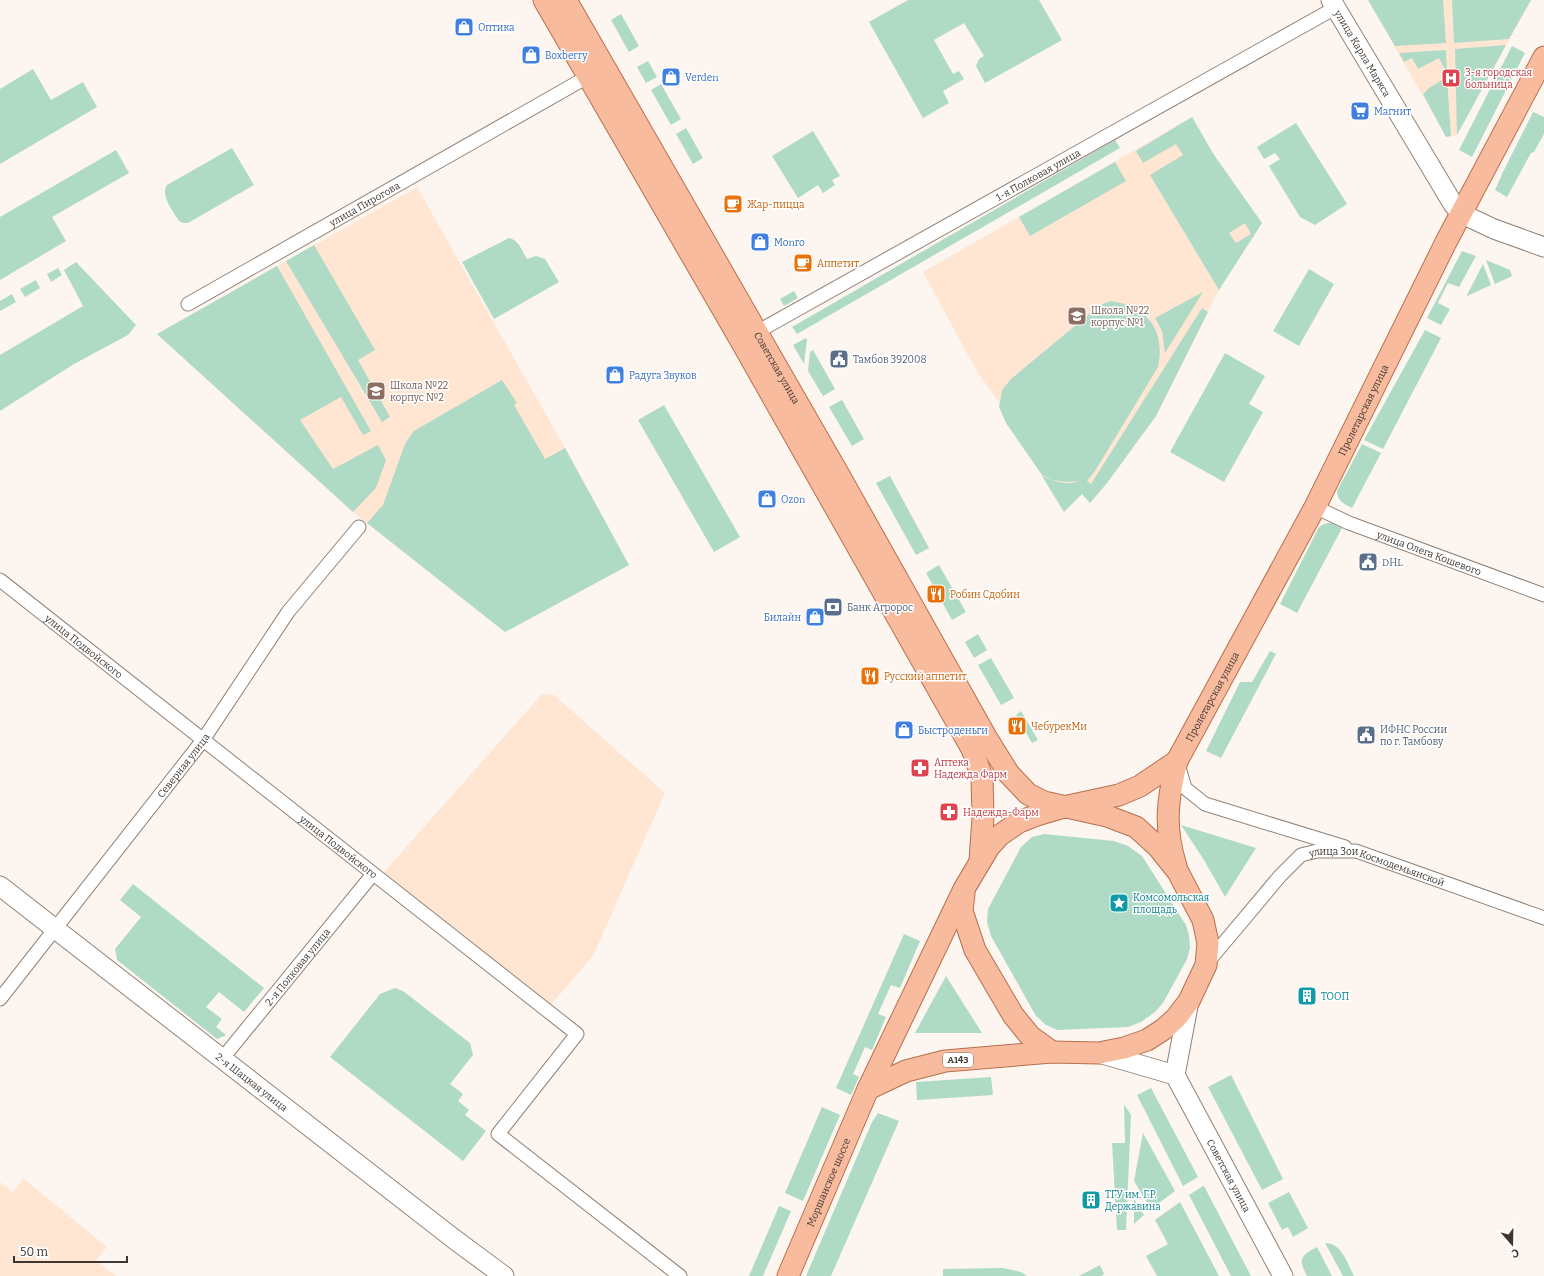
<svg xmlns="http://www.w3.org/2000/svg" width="1544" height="1276" font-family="Bitter,serif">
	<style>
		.built { fill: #ffe6d3 }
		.green { fill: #afdac5; fill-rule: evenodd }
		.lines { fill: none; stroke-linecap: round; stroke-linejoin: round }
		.street-casing { stroke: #938276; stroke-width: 15 }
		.secondary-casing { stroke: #938276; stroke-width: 21 }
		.primary-casing { stroke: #b5704c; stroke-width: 23 }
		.street { stroke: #fff; stroke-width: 13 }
		.secondary { stroke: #fff; stroke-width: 19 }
		.primary { stroke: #f9bb9d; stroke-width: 21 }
		.labels { text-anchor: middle; stroke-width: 3; stroke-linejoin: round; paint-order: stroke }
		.shield { fill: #fff; stroke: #78736f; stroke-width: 1 }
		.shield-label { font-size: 9px; font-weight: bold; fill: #3e3731 }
		.shop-label { font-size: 10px; fill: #366cbe; stroke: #fff; text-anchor: start }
		.street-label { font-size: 10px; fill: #3e3731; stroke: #fff }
		.health-label { font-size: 10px; fill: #be3a42; stroke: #fff; text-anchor: start }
		.food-label { font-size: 10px; fill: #c56008; stroke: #fff; text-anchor: start }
		.education-label { font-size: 10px; fill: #785e54; stroke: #fff; text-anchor: start }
		.service-label { font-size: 10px; fill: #4e5e75; stroke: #fff; text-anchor: start }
		.culture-label { font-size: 10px; fill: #0d838f; stroke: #fff; text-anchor: start }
	</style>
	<rect width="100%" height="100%" fill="#fdf6f0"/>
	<path class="built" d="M 1368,0 L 1531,0 L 1457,135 L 1446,137 Z
		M 1192,117 L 1214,155 L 1262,223 L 1219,290 L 1156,416 L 1107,483 L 1090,503 L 1082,494 L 1064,512 L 998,401 L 976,370 L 923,272 Z
		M 417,187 L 565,448 L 629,565 L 505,632 L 349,509 L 157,334 Z
		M 542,694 L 554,695 L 665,793 L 593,956 L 550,1006 L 384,872 Z
		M 24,1179 L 107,1247 L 96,1260 L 116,1276 L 0,1276 L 0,1182 L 13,1192 Z"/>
	<path class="green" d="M 908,0 L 1039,0 L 1062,40 L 985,83 L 976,66 L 979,59 L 984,56 L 964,23 L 934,40 L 953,74 L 959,71 L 964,79 L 943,91 L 949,103 L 923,118 L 869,22 Z
		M 1368,0 L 1443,0 L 1446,43 L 1395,46 Z
		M 1452,0 L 1531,0 L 1509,39 L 1454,43 Z
		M 621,14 L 639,46 L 629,52 L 611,20 Z
		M 1506,45 L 1457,135 L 1455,49 Z
		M 1512,46 L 1525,53 L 1472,157 L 1459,150 Z
		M 1446,50 L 1447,73 L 1439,58 L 1418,69 L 1412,58 L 1404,62 L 1399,53 Z
		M 648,61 L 657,77 L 646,83 L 637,67 Z
		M 33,69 L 51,100 L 83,82 L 97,107 L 0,164 L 0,89 Z
		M 1447,77 L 1451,136 L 1446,137 L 1423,94 L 1429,88 Z
		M 661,84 L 681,119 L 671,125 L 651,90 Z
		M 1533,112 L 1544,117 L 1544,134 L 1534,152 L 1531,153 L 1507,197 L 1495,190 L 1503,172 Z
		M 1192,117 L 1214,155 L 1262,223 L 1219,290 L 1150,175 L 1183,155 L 1176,144 L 1143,163 L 1136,151 ZM 1245,223 L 1251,234 L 1236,243 L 1229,233 Z
		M 1296,123 L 1347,204 L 1315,225 L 1300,217 L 1269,166 L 1280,159 L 1275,153 L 1264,159 L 1257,147 Z
		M 686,128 L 703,158 L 693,164 L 676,134 Z
		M 813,131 L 840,176 L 832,180 L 835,185 L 823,193 L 818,185 L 798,198 L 772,156 Z
		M 1115,140 L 1120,148 L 797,334 L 792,327 Z
		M 232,148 L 254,185 L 188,223 L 183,223 L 179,221 C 173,211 160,196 167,185 Z
		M 116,150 L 129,173 L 52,217 L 66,241 L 0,280 L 0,217 Z
		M 1115,162 L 1126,181 L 1030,236 L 1019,217 Z
		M 509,238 C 519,240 522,251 527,259 L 536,256 L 545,259 L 559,282 L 494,319 L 462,262 Z
		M 314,245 L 375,350 L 358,360 L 390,417 L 382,422 L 286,261 Z
		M 1462,251 L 1476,256 L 1459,287 L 1448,283 L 1438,303 L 1450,309 L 1441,325 L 1427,318 Z
		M 1486,260 L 1510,270 L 1512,276 L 1495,284 Z
		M 76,262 L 136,325 L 128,335 L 74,364 L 0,411 L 0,355 L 83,306 L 64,270 Z
		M 1483,264 L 1491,285 L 1467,296 L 1467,295 Z
		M 277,266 L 371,431 L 363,435 L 341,397 L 300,420 L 333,469 L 378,445 L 386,460 L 376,488 L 353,512 L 157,334 Z
		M 58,268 L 62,275 L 51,282 L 47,274 Z
		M 1309,269 L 1334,284 L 1299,346 L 1273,331 Z
		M 36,280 L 40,288 L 25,297 L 20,289 Z
		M 794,291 L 798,298 L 784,306 L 780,299 Z
		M 1203,292 L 1165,353 L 1162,331 L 1155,318 Z
		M 12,294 L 16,302 L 0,311 L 0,301 Z
		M 1111,301 C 1147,306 1166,330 1158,367 L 1095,471 L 1087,481 L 1091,484 L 1202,308 L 1208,312 L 1156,416 L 1107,483 L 1090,503 L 1082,494 L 1064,512 L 1042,476 C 1052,481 1068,486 1079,481 L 1067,482 L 1052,480 L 1042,475 L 1006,423 L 999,407 L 1002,390 L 1011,379 L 1100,305 Z
		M 1425,330 L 1441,338 L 1383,449 L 1364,440 Z
		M 806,338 L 807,340 L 804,364 L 793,345 Z
		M 813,350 L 835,389 L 823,396 L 808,371 L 810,352 Z
		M 1225,353 L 1265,376 L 1249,404 L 1263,412 L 1224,482 L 1170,452 Z
		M 502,380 L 517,403 L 514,405 L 545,459 L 565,448 L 629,565 L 505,632 L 367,523 L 383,505 L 405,444 L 414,431 Z
		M 842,400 L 864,439 L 852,446 L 829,407 Z
		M 664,405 L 740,537 L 714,552 L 638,420 Z
		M 1362,444 L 1381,453 L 1352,508 C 1344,504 1337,501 1337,491 Z
		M 890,476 L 929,548 L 916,555 L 876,483 Z
		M 1332,522 L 1342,528 L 1297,613 L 1280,604 L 1319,527 L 1324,524 Z
		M 939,565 L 966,612 L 952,620 L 926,573 Z
		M 978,634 L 987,650 L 974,658 L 965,642 Z
		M 1270,651 L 1276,654 L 1221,758 L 1206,751 L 1240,682 L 1252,682 Z
		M 991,658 L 1014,698 L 1001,705 L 978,665 Z
		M 1021,711 L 1038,740 L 1032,743 L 1016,715 Z
		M 1181,825 L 1256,848 L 1225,897 L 1204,860 Z
		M 1044,834 L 1114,841 L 1128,846 L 1142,856 L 1186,925 L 1189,935 L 1190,948 L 1187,959 L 1163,1003 L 1155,1012 L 1141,1022 L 1128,1027 L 1057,1030 L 1046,1025 L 1036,1016 L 991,936 L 987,922 L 988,909 L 1021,847 L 1032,837 Z
		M 133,884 L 264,988 L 244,1012 L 219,992 L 206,1007 L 222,1019 L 216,1027 L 226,1035 L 217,1039 L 117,960 L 115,949 L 141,917 L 120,900 Z
		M 904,934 L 920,941 L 900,988 L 891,985 L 878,1014 L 886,1017 L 872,1050 L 865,1047 L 853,1074 L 859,1077 L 851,1095 L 836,1088 Z
		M 946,976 L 982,1033 L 915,1033 Z
		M 395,988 L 403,991 L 470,1043 L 473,1055 L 450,1084 L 463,1094 L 458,1101 L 469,1110 L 465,1115 L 486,1131 L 463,1161 L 330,1057 L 380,994 Z
		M 1231,1075 L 1283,1179 L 1262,1190 L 1208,1087 Z
		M 991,1077 L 993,1095 L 917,1100 L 916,1082 Z
		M 1151,1088 L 1198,1177 L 1183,1186 L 1137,1095 Z
		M 1124,1104 L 1131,1115 L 1126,1230 L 1117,1230 L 1112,1143 L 1125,1143 Z
		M 822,1107 L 840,1115 L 803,1201 L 785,1193 Z
		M 878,1113 L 899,1121 L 831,1276 L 806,1276 L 872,1122 Z
		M 1143,1133 L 1175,1191 L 1151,1209 L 1134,1181 Z
		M 1203,1186 L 1204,1186 L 1251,1276 L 1231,1276 L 1189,1195 Z
		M 1289,1192 L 1308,1228 L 1293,1237 L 1288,1227 L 1282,1230 L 1268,1203 Z
		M 1134,1199 L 1144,1215 L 1134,1224 Z
		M 1180,1202 L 1219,1276 L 1157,1276 L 1146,1256 L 1168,1244 L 1155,1220 Z
		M 779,1206 L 791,1211 L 763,1276 L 749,1276 Z
		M 1325,1243 C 1342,1243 1347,1263 1354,1276 L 1343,1276 Z
		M 1317,1247 L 1332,1276 L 1307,1276 C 1298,1259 1300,1256 1317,1247 Z
		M 1100,1265 L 1104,1274 L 1102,1276 L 1079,1276 Z
		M 1003,1268 L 1021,1272 L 1027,1276 L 943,1276 L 943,1269 Z"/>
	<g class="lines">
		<defs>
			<g id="street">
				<path id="s1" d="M 188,304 L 589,76"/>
				<path id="s2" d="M 757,332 L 1335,8"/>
				<path id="s3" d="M 1315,507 L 1349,523 L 1544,595"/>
				<path id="s4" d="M 0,580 L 577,1034 L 498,1134 L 680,1276"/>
				<path d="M 1178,764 L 1185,788 L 1205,804 L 1345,847"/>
				<path id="s5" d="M 1207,963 L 1280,876 L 1301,855 L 1317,851 L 1356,851 L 1544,918"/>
				<path id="s6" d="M 0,999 L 203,740 L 288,612 L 359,527"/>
				<path id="s7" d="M 222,1059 L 373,874"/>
			</g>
			<g id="secondary">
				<path id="s8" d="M 1331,0 L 1453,204 L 1460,213 L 1494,229 L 1544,247"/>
				<path id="s9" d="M 0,886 L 454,1239 L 504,1276"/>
				<path d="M 1099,1053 L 1175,1075"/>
				<path id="s10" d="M 1175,1075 L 1283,1276"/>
				<path d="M 1175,1075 L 1189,1001"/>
			</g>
			<g id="primary">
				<path d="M 544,0 L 741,341 L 972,749 L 982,777 L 983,817 L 980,861"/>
				<path id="s11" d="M 566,0 L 839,475 L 986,737 L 1009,774 L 1028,794 L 1044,802 L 1107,816 L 1136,827 L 1158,847 L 1178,872 L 1203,920 L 1208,943 L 1206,965 L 1189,1001 L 1176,1018 L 1164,1029 L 1147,1040 L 1124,1048 L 1099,1053 L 1052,1052 L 945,1061 L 906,1071 L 868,1089"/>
				<path id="s12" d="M 1176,866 C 1164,828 1167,800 1177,761 L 1315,507 L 1446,242 L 1544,57"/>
				<path d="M 964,894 L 962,911 L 975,950 L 1013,1015 L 1030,1036 L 1052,1052"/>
				<path id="s13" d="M 788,1276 L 868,1089 L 964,889 L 989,847 L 1000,835 L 1019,822 L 1037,815 L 1068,806 L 1119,795 L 1140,786 L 1177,761"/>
			</g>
		</defs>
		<use href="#street" class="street-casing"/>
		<use href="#secondary" class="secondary-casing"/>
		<use href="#primary" class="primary-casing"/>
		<use href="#street" class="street"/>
		<use href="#secondary" class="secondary"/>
		<use href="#primary" class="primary"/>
	</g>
	<defs>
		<symbol id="shop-square" viewBox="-11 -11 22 22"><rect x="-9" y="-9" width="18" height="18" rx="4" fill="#3f7fe0" stroke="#fff"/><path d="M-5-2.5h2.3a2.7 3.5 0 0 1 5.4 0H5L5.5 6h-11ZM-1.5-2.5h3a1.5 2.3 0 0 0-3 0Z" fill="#fff"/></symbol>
		<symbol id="hospital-square" viewBox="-11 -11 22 22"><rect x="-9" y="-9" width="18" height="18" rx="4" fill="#e0444e" stroke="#fff"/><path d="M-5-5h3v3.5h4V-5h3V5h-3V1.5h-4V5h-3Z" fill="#fff"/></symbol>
		<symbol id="supermarket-square" viewBox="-11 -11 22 22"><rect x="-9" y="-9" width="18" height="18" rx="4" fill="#3f7fe0" stroke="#fff"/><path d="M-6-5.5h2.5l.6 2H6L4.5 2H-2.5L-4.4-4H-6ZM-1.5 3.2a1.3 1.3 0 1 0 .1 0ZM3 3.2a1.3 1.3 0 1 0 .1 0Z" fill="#fff"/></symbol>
		<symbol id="cafe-square" viewBox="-11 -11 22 22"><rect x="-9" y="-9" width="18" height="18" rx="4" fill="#e8710a" stroke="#fff"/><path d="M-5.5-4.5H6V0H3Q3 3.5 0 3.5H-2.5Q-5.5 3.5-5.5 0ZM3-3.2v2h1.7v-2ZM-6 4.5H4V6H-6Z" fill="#fff"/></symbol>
		<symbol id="school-square" viewBox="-11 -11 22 22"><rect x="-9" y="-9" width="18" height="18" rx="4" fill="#8d6e63" stroke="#fff"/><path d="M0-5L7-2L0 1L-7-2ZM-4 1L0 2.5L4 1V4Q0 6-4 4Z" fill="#fff"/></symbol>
		<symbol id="civic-square" viewBox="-11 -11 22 22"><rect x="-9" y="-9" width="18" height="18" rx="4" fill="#5c6f8a" stroke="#fff"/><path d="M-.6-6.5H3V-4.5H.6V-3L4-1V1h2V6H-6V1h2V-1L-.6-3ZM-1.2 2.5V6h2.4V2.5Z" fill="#fff"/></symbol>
		<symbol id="restaurant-square" viewBox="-11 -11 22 22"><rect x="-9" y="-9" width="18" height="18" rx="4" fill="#e8710a" stroke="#fff"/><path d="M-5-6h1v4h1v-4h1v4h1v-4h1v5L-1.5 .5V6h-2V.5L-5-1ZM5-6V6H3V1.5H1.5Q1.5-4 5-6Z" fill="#fff"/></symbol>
		<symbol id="bank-square" viewBox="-11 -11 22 22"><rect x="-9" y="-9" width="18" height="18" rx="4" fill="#5c6f8a" stroke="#fff"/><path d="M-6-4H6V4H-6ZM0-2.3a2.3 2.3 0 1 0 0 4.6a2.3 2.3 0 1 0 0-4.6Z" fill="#fff"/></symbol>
		<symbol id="pharmacy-square" viewBox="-11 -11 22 22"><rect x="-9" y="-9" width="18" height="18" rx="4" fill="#e0444e" stroke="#fff"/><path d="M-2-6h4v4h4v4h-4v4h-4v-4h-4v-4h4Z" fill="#fff"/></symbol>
		<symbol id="sight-square" viewBox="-11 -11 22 22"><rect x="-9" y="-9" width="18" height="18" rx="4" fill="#0f9aa8" stroke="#fff"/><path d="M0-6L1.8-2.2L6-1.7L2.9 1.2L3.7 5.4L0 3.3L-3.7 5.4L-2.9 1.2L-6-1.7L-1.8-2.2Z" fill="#fff"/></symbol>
		<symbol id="building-square" viewBox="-11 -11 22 22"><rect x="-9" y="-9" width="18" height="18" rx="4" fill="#0f9aa8" stroke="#fff"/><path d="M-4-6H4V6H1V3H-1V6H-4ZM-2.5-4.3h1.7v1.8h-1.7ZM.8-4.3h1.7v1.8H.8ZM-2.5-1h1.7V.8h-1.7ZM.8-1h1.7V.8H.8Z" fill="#fff"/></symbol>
	</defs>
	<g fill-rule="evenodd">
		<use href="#shop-square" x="453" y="16" width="22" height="22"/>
		<use href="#shop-square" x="520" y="44" width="22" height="22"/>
		<use href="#shop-square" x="660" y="66" width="22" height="22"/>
		<use href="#hospital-square" x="1440" y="67" width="22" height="22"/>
		<use href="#supermarket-square" x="1349" y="100" width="22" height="22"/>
		<use href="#cafe-square" x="722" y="193" width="22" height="22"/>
		<use href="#shop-square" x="749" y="231" width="22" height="22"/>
		<use href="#cafe-square" x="792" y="252" width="22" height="22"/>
		<use href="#school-square" x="1066" y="305" width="22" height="22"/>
		<use href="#civic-square" x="828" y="348" width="22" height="22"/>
		<use href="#shop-square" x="604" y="364" width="22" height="22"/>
		<use href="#school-square" x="365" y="380" width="22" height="22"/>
		<use href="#shop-square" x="756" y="488" width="22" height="22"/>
		<use href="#civic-square" x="1357" y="551" width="22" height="22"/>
		<use href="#restaurant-square" x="925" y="583" width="22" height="22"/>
		<use href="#bank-square" x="822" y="596" width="22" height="22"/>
		<use href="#shop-square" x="804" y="606" width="22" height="22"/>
		<use href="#restaurant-square" x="859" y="665" width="22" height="22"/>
		<use href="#restaurant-square" x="1006" y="715" width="22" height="22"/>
		<use href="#shop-square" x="893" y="719" width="22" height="22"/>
		<use href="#civic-square" x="1355" y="724" width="22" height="22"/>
		<use href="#pharmacy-square" x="909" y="757" width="22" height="22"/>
		<use href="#pharmacy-square" x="938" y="801" width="22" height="22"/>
		<use href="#sight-square" x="1108" y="892" width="22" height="22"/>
		<use href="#building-square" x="1296" y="985" width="22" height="22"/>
		<use href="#building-square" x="1080" y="1189" width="22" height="22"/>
	</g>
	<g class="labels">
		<rect class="shield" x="943" y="1053" width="30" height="14" rx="3"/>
		<g class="shield-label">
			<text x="958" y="1063">А143</text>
		</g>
		<g class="shop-label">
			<text x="478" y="31">Оптика</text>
			<text x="545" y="59">Boxberry</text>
			<text x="685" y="81">Verden</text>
			<text x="1374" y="115">Магнит</text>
			<text x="774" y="246">Monro</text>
			<text x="629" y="379">Радуга Звуков</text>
			<text x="781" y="503">Ozon</text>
			<text x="801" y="621" text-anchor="end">Билайн</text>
			<text x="918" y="734">Быстроденьги</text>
		</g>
		<g class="street-label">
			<text dy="4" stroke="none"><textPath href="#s8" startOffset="62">улица Карла Маркса</textPath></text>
			<text dy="4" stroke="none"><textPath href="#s2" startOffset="322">1-я Полковая улица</textPath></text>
			<text dy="4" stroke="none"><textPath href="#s1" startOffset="203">улица Пирогова</textPath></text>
			<text dy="4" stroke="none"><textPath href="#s11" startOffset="424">Советская улица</textPath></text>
			<text dy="4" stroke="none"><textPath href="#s12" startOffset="504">Пролетарская улица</textPath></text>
			<text dy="4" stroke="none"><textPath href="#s3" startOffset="123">улица Олега Кошевого</textPath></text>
			<text dy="4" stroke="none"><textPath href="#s4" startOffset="107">улица Подвойского</textPath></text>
			<text dy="4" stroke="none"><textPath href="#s12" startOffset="180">Пролетарская улица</textPath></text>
			<text dy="4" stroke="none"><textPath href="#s6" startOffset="297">Северная улица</textPath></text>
			<text dy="4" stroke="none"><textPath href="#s4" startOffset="431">улица Подвойского</textPath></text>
			<text dy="4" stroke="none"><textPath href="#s5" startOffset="222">улица Зои Космодемьянской</textPath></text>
			<text dy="4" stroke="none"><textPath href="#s7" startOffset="119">2-я Полковая улица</textPath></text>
			<text dy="4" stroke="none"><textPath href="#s9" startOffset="319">2-я Шацкая улица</textPath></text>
			<text dy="4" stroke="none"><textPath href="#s10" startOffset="114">Советская улица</textPath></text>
			<text dy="4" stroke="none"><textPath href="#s13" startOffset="102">Моршанское шоссе</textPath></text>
		</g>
		<g class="health-label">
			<text x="1465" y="76">3-я городская<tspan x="1465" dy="12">больница</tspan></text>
			<text x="934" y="766">Аптека<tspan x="934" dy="12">Надежда Фарм</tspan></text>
			<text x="963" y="816">Надежда-Фарм</text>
		</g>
		<g class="food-label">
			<text x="747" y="208">Жар-пицца</text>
			<text x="817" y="267">Аппетит</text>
			<text x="950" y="598">Робин Сдобин</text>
			<text x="884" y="680">Русский аппетит</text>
			<text x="1031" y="730">ЧебурекМи</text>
		</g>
		<g class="education-label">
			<text x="1091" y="314">Школа №22<tspan x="1091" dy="12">корпус №1</tspan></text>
			<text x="390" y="389">Школа №22<tspan x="390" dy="12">корпус №2</tspan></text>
		</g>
		<g class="service-label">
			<text x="853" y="363">Тамбов 392008</text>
			<text x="1382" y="566">DHL</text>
			<text x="847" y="611">Банк Агророс</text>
			<text x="1380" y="733">ИФНС России<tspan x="1380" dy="12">по г. Тамбову</tspan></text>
		</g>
		<g class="culture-label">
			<text x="1133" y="901">Комсомольская<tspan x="1133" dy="12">площадь</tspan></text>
			<text x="1321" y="1000">ТООП</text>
			<text x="1105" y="1198">ТГУ им. Г.Р.<tspan x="1105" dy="12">Державина</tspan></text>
		</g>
	</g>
	<g transform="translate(1512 1244) rotate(160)" stroke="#ffffff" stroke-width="3" paint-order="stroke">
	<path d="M0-3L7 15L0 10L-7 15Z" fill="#3e3731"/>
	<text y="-6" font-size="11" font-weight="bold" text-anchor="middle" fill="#3e3731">С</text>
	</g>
	<path d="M14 1256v6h113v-6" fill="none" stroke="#3e3731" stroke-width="2"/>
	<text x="20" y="1256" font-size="12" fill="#3e3731" stroke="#ffffff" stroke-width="3" paint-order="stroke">50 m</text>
</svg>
